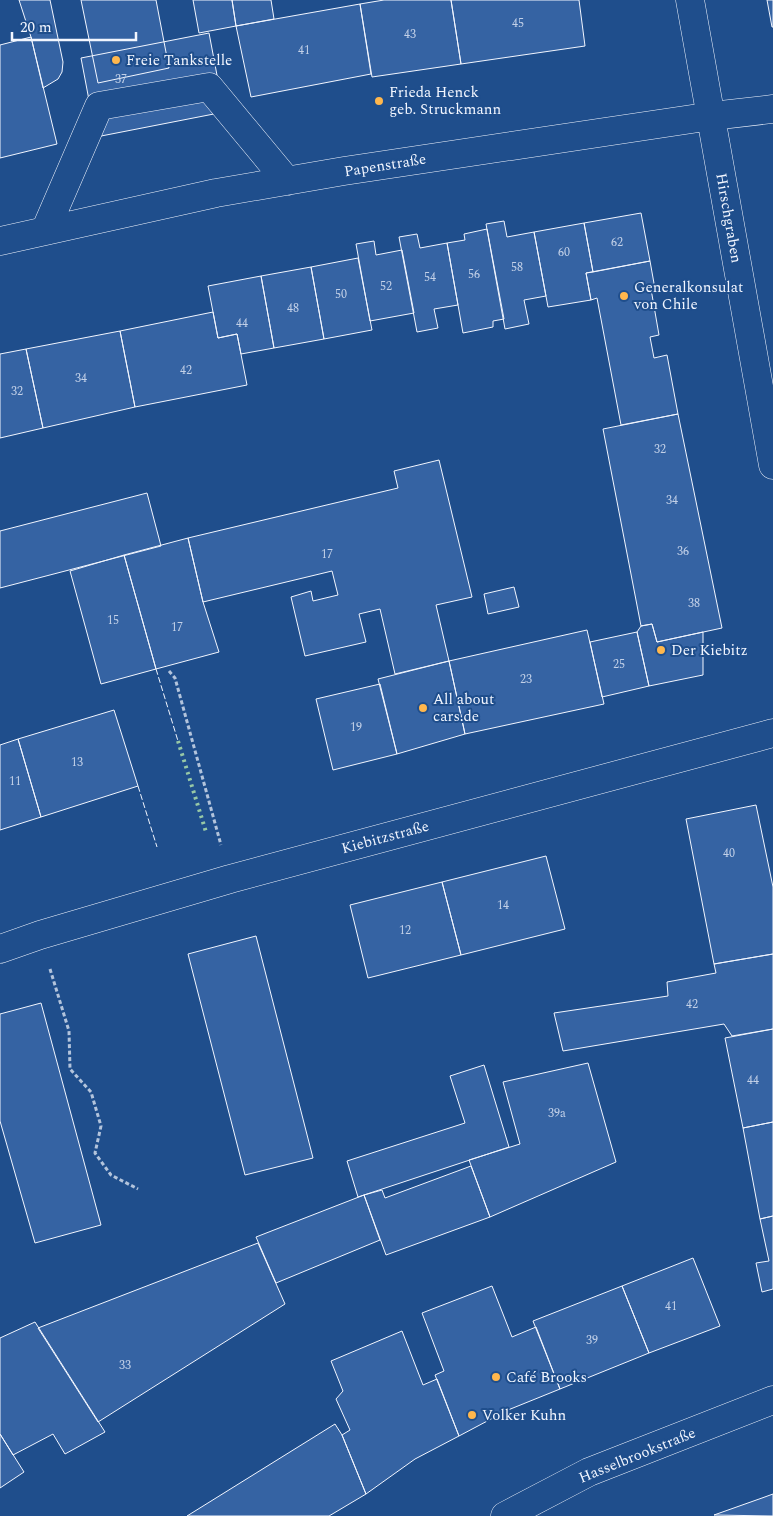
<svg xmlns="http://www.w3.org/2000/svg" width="773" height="1516" font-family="Spectral,serif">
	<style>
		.building { fill: #3563a3; stroke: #f2f6ff }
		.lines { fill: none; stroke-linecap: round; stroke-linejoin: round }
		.minor-casing { stroke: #f2f6ff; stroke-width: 29 }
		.path { stroke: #b3c4dc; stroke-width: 3; stroke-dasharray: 4 2.5; stroke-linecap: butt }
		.minor { stroke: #1f4e8c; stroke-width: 28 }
		.hedge { stroke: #97c8a6; stroke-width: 4; stroke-dasharray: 2.5 4; stroke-linecap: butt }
		.fence { stroke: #f2f6ff; stroke-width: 1; stroke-dasharray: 6 2.5; stroke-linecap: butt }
		.poi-dot { fill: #ffb74d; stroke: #1f4e8c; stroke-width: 2 }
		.labels { text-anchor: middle; stroke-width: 4; stroke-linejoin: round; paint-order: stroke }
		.number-label { font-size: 12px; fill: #c3d1e8 }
		.poi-label { font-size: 15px; fill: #f2f6ff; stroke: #1f4e8c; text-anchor: start }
		.street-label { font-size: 15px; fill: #f2f6ff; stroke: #1f4e8c }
	</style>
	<rect width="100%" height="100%" fill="#1f4e8c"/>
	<path class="building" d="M 19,0 L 50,0 L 63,62 L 62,72 L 58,79 L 43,88 L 31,37 Z
		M 81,0 L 156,0 L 169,68 L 98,83 Z
		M 193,0 L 232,0 L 236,26 L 199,33 Z
		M 232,0 L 271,0 L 274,19 L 236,26 Z
		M 384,0 L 451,0 L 461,64 L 372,77 L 360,4 Z
		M 451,0 L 579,0 L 585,46 L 461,64 Z
		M 767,0 L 773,0 L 773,27 L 772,27 Z
		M 360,4 L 371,74 L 251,97 L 236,26 Z
		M 209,33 L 224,112 L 96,137 L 81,58 Z
		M 31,37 L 57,144 L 0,158 L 0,45 Z
		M 641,213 L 650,261 L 593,272 L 584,223 Z
		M 504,221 L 507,237 L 534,232 L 546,296 L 524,300 L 529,324 L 505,329 L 486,224 Z
		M 584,223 L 593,272 L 586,273 L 591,300 L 548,307 L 534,232 Z
		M 487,229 L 504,319 L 493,321 L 493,327 L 463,333 L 447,243 L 465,240 L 464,234 Z
		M 417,234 L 420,248 L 447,243 L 458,305 L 434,309 L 438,328 L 417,332 L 399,237 Z
		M 374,241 L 376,255 L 402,250 L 414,313 L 370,321 L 356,244 Z
		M 358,258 L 372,330 L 324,339 L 311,267 Z
		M 650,261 L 655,289 L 651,289 L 659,335 L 650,337 L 654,358 L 667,355 L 678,414 L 621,425 L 597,298 L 591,300 L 586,273 Z
		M 311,267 L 324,339 L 274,348 L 261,276 Z
		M 261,276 L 274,348 L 241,354 L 237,334 L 218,338 L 208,286 Z
		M 213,312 L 218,338 L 237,334 L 247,385 L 135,407 L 120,331 Z
		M 120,331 L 135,407 L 43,428 L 26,349 Z
		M 26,349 L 43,428 L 0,438 L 0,354 Z
		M 678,414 L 722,628 L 657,642 L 652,624 L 641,626 L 603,429 Z
		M 439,460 L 472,597 L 436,605 L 449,661 L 395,674 L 380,609 L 359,614 L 366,642 L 305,656 L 291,597 L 311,591 L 313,601 L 338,595 L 332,571 L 203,602 L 188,538 L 398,488 L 394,471 Z
		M 147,493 L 161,546 L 0,588 L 0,531 Z
		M 188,538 L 203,602 L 219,652 L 156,669 L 124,555 Z
		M 124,555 L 156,669 L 101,684 L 70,571 Z
		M 514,587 L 519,607 L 488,614 L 484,594 Z
		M 652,624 L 657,642 L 703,632 L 703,675 L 649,686 L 637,632 L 641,626 Z
		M 587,630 L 604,704 L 465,734 L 449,661 Z
		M 637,632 L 649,686 L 602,697 L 590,642 Z
		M 449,661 L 465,734 L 397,754 L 378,679 Z
		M 380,684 L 397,754 L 333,770 L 316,699 Z
		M 114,710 L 138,786 L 41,817 L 18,739 Z
		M 18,739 L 41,817 L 0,830 L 0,745 Z
		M 756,805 L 773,887 L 773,954 L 714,964 L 686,819 Z
		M 546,856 L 565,929 L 461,955 L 442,882 Z
		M 442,882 L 461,955 L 368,978 L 350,905 Z
		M 256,936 L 313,1158 L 245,1175 L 188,954 Z
		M 773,954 L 773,1029 L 732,1036 L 724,1024 L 563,1051 L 554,1013 L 668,996 L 667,982 L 716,973 L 714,964 Z
		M 41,1003 L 101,1225 L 35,1243 L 0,1121 L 0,1014 Z
		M 773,1029 L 773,1122 L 743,1128 L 725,1038 Z
		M 588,1063 L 616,1162 L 490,1217 L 469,1160 L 520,1144 L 503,1082 Z
		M 484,1065 L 509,1147 L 358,1197 L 347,1161 L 465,1123 L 450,1076 Z
		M 773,1122 L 773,1216 L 760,1219 L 743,1128 Z
		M 471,1166 L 490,1217 L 386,1255 L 364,1195 L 382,1190 L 385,1198 Z
		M 364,1195 L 380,1240 L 276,1283 L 256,1237 Z
		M 773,1216 L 773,1289 L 762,1292 L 756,1263 L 769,1261 L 760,1219 Z
		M 258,1243 L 285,1304 L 98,1422 L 38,1328 Z
		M 693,1258 L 720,1326 L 649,1353 L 622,1286 Z
		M 492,1286 L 512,1337 L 536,1327 L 560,1389 L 508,1410 L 459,1436 L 435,1375 L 444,1371 L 422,1313 Z
		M 622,1286 L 649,1353 L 560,1389 L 533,1321 Z
		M 35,1322 L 105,1432 L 65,1454 L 53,1434 L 13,1455 L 0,1434 L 0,1338 Z
		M 402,1331 L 423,1385 L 437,1379 L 459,1436 L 415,1459 L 366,1494 L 342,1435 L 350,1430 L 336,1399 L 343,1391 L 331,1361 Z
		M 335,1424 L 342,1435 L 366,1494 L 329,1516 L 187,1516 Z
		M 0,1434 L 24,1472 L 0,1488 Z
		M 773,1494 L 773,1516 L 714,1515 L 762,1498 Z"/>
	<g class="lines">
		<defs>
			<path id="minor" d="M 690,0 L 773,465
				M 45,231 L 99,106 L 209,87 L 287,181
				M 0,241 L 216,193 L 344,171 L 712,116 L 773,109
				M 0,949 L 40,935 L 230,879 L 773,733
				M 505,1516 L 589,1472 L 773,1400"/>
		</defs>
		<use href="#minor" class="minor-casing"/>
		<path class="path" d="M 169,671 L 175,678 L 221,845
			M 50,969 L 69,1031 L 70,1069 L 91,1092 L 101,1126 L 95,1153 L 111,1175 L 138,1189"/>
		<use href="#minor" class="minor"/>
		<path class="hedge" d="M 178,741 L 206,832"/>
		<path class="fence" d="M 156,669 L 178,741
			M 138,786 L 157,847"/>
	</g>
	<g class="poi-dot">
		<circle cx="116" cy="60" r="5"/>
		<circle cx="379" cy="101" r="5"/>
		<circle cx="624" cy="296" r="5"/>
		<circle cx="661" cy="650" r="5"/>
		<circle cx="423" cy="708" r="5"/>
		<circle cx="496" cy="1377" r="5"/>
		<circle cx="472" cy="1415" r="5"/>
	</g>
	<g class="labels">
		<g class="number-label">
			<text x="518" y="27">45</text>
			<text x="410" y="38">43</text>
			<text x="304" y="54">41</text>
			<text x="121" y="83">37</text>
			<text x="617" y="246">62</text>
			<text x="564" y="256">60</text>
			<text x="517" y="271">58</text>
			<text x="474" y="278">56</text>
			<text x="430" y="281">54</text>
			<text x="386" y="290">52</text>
			<text x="341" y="298">50</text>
			<text x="293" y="312">48</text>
			<text x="242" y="327">44</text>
			<text x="186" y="374">42</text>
			<text x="81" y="382">34</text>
			<text x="17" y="395">32</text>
			<text x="660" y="453">32</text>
			<text x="672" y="504">34</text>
			<text x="683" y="555">36</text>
			<text x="327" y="558">17</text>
			<text x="694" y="607">38</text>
			<text x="113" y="624">15</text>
			<text x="177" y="631">17</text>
			<text x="619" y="668">25</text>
			<text x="526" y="683">23</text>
			<text x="356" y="731">19</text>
			<text x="77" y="766">13</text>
			<text x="15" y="785">11</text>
			<text x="729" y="857">40</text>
			<text x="503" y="909">14</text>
			<text x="405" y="934">12</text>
			<text x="692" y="1008">42</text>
			<text x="753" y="1084">44</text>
			<text x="557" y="1117">39a</text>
			<text x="671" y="1310">41</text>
			<text x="592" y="1344">39</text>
			<text x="125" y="1369">33</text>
		</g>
		<g class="poi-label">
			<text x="126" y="65">Freie Tankstelle</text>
			<text x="389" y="97">Frieda Henck<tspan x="389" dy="17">geb. Struckmann</tspan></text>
			<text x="634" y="292">Generalkonsulat<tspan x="634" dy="17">von Chile</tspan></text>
			<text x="671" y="655">Der Kiebitz</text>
			<text x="433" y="704">All about<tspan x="433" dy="17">cars.de</tspan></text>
			<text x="506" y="1382">Café Brooks</text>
			<text x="482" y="1420">Volker Kuhn</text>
		</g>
		<g class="street-label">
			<text transform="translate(385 165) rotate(-9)" y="5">Papenstraße</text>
			<text transform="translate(729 218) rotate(80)" y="5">Hirschgraben</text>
			<text transform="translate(385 837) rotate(-15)" y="5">Kiebitzstraße</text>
			<text transform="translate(637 1455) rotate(-22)" y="5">Hasselbrookstraße</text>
		</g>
	</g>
	<path d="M12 32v8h124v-8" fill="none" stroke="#f2f6ff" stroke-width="2.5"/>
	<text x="20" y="32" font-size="15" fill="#f2f6ff" stroke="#1f4e8c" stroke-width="4" paint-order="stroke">20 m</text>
</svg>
